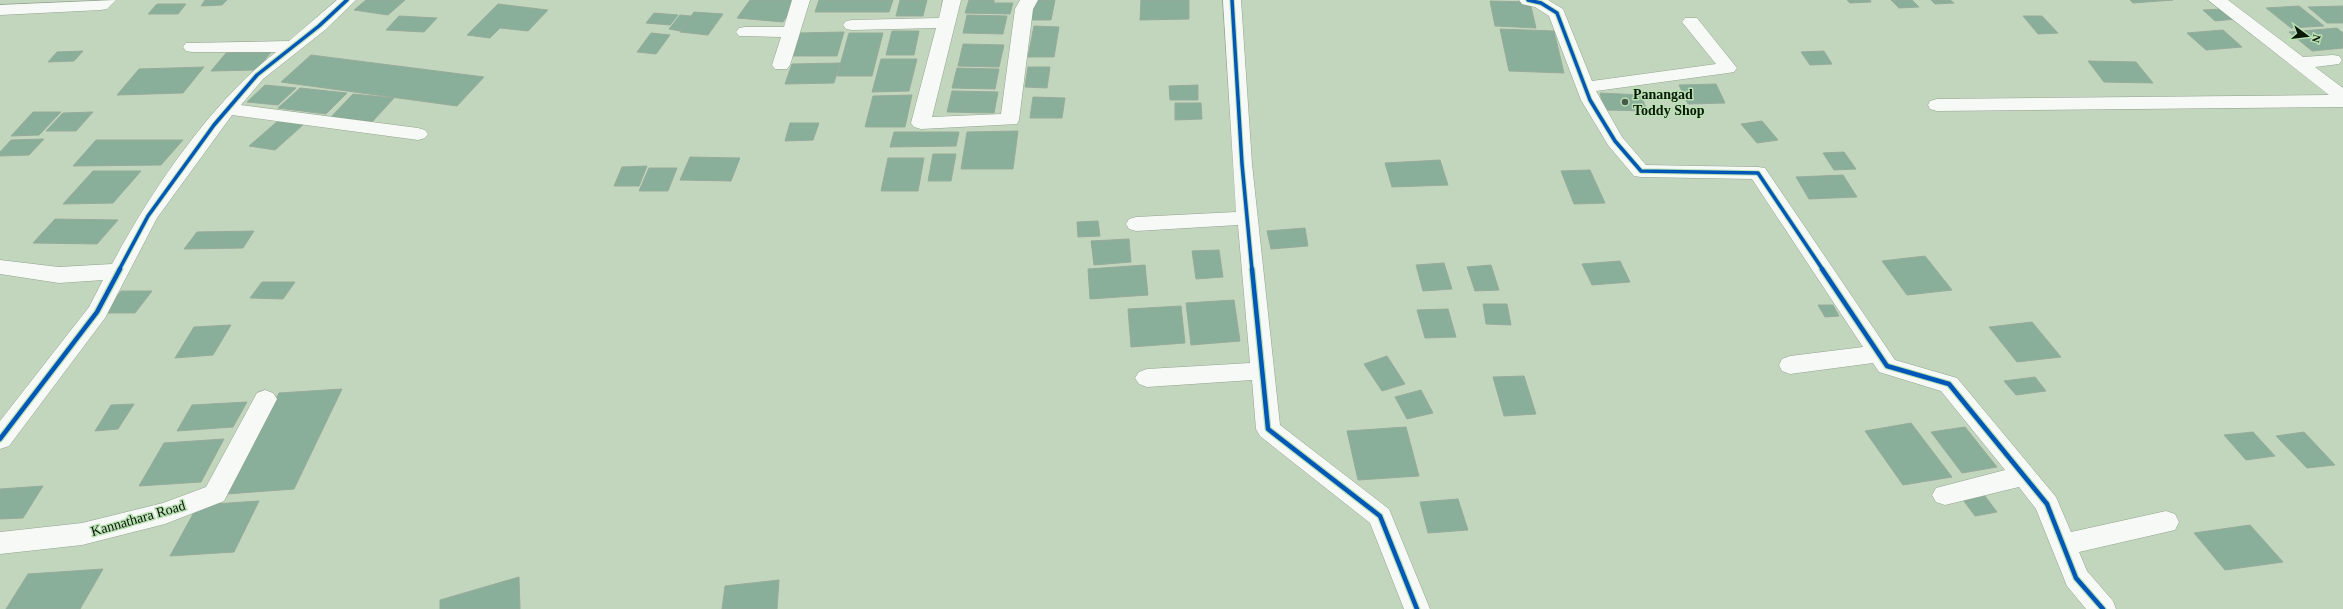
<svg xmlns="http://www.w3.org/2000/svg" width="2343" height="609" font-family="'Times New Roman',serif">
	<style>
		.building { fill: #89ae99; stroke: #97ab9a }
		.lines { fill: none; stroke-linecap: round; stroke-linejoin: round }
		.minor-casing { stroke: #93a390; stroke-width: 1 }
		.minor { fill: #f6f9f5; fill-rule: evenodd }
		.cycleway-far1-casing { stroke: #bae1b4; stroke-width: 5.5 }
		.cycleway-casing { stroke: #bae1b4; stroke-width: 7 }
		.cycleway-far1 { stroke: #0057b8; stroke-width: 3.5 }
		.cycleway { stroke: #0057b8; stroke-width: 4.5 }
		.poi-dot { fill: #4a5a48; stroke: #bae1b4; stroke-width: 1.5 }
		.labels { text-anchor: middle; stroke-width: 3; stroke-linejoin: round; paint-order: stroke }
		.poi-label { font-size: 14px; font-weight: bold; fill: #0a1808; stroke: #bae1b4; text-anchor: start }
		.street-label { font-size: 14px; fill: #0a1808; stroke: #bae1b4 }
	</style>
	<rect width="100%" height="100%" fill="#c2d6be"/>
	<path class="building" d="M 205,0 L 227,0 L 222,5 L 201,6 Z
		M 366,0 L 405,0 L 388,15 L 354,10 Z
		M 750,0 L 790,0 L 797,1 L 783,22 L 737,18 Z
		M 819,0 L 893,0 L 889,12 L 815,12 Z
		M 900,0 L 927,0 L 923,16 L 896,16 Z
		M 969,0 L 994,0 L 994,3 L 1013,3 L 1010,14 L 965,13 Z
		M 1034,0 L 1055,0 L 1051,20 L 1030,20 Z
		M 1141,0 L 1189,0 L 1189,19 L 1140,20 Z
		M 1847,0 L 1870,0 L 1871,2 L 1850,3 Z
		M 1891,0 L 1912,0 L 1919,7 L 1899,8 Z
		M 1931,0 L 1950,0 L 1954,3 L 1935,4 Z
		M 2130,0 L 2173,0 L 2133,3 Z
		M 1490,1 L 1530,2 L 1536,28 L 1495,26 Z
		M 157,4 L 186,4 L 178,14 L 148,14 Z
		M 498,4 L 548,10 L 528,31 L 500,28 L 490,38 L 467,35 Z
		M 2299,6 L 2324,26 L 2291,28 L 2266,8 Z
		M 2343,6 L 2343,23 L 2327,23 L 2308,7 Z
		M 2224,9 L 2236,19 L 2215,21 L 2203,10 Z
		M 694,12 L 723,14 L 708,35 L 680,32 Z
		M 654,13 L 678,15 L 670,25 L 646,23 Z
		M 680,15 L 691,16 L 680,31 L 669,29 Z
		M 967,15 L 1007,16 L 1003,34 L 963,33 Z
		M 399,16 L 437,18 L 424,32 L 386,30 Z
		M 2023,16 L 2042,16 L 2058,33 L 2038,34 Z
		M 1034,26 L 1059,27 L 1054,57 L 1028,57 Z
		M 2337,28 L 2343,33 L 2343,48 L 2312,51 L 2289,32 Z
		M 1500,29 L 1554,31 L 1564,73 L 1509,71 Z
		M 2223,30 L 2242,47 L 2206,50 L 2187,33 Z
		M 892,31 L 919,31 L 914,55 L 886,55 Z
		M 844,32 L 837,56 L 793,56 L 800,33 Z
		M 651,33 L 670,35 L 656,54 L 637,52 Z
		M 849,33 L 883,33 L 872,76 L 837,76 Z
		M 963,44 L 1004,45 L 999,67 L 958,66 Z
		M 83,51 L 74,61 L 48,62 L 57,52 Z
		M 1824,51 L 1832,64 L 1810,65 L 1801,52 Z
		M 271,52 L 257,70 L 211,71 L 226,53 Z
		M 311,55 L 484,77 L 457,106 L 281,82 Z
		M 881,59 L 917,59 L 909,91 L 872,92 Z
		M 2088,61 L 2136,62 L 2153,83 L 2104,82 Z
		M 840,63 L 834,83 L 785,84 L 792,64 Z
		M 204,67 L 183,93 L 117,95 L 139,69 Z
		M 1028,67 L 1050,67 L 1047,88 L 1025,87 Z
		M 957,68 L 999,69 L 995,89 L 952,88 Z
		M 1716,84 L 1725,103 L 1688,104 L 1679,85 Z
		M 265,85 L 296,88 L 278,105 L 247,102 Z
		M 1198,85 L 1198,100 L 1170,100 L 1169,86 Z
		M 300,88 L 347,93 L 326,114 L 278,108 Z
		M 952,91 L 998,92 L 994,113 L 947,112 Z
		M 1600,93 L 1641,95 L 1647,111 L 1604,110 Z
		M 353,94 L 394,98 L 372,122 L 330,118 Z
		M 912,95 L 905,127 L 865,127 L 873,96 Z
		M 1033,97 L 1065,98 L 1062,118 L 1030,118 Z
		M 1175,103 L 1201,103 L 1202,119 L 1175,120 Z
		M 33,112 L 61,112 L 39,135 L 11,136 Z
		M 93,112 L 76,131 L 46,131 L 63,113 Z
		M 279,120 L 304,124 L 275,150 L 249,146 Z
		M 1762,121 L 1778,140 L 1757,143 L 1741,124 Z
		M 790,123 L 819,123 L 813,140 L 785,141 Z
		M 1018,131 L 1013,169 L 961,169 L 967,132 Z
		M 894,132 L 959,132 L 956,146 L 890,147 Z
		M 44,139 L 29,155 L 0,156 L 0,152 L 11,140 Z
		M 96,140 L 183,140 L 161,165 L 73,166 Z
		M 1844,152 L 1856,169 L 1834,170 L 1823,153 Z
		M 933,154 L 956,154 L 951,181 L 928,181 Z
		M 690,157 L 740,158 L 731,181 L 680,180 Z
		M 888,158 L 924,158 L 918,191 L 881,191 Z
		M 1440,160 L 1448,185 L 1392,187 L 1385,163 Z
		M 647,166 L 639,186 L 614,186 L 622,167 Z
		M 649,168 L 677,168 L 668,191 L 639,191 Z
		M 1590,170 L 1605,203 L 1574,204 L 1561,171 Z
		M 93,171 L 141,171 L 113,203 L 63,204 Z
		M 1843,175 L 1857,197 L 1809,199 L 1796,177 Z
		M 55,219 L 118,220 L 97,244 L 33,243 Z
		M 1098,221 L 1100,236 L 1078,237 L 1077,222 Z
		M 1305,228 L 1308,246 L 1271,249 L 1267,231 Z
		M 254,231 L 243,248 L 184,249 L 197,232 Z
		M 1129,239 L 1131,262 L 1094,265 L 1091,241 Z
		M 1219,250 L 1223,277 L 1196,279 L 1192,251 Z
		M 1925,256 L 1952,290 L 1907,295 L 1882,261 Z
		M 1620,261 L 1630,282 L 1592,285 L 1582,264 Z
		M 1444,263 L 1452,289 L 1423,291 L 1416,265 Z
		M 1145,265 L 1148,295 L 1090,299 L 1088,269 Z
		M 1491,265 L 1499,290 L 1475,291 L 1467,267 Z
		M 262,282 L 295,282 L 283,299 L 250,298 Z
		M 121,291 L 152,291 L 135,313 L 104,313 Z
		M 1234,300 L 1240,341 L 1191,345 L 1186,303 Z
		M 1483,304 L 1507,304 L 1511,325 L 1486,324 Z
		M 1818,305 L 1833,305 L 1839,316 L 1825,317 Z
		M 1181,306 L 1185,343 L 1131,347 L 1128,309 Z
		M 1448,309 L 1456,337 L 1425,338 L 1417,310 Z
		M 2032,322 L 2061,357 L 2017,362 L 1989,327 Z
		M 231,325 L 213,355 L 175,358 L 194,327 Z
		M 1387,356 L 1405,384 L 1382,391 L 1364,364 Z
		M 1524,376 L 1536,414 L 1504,416 L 1493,377 Z
		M 2035,377 L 2046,391 L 2016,395 L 2004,381 Z
		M 342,389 L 294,489 L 227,494 L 279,393 Z
		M 1421,390 L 1433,413 L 1407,419 L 1395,397 Z
		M 247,402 L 233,427 L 177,431 L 192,405 Z
		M 134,404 L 118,429 L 95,431 L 111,405 Z
		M 1911,423 L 1952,477 L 1903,485 L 1865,431 Z
		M 1406,427 L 1419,476 L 1358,480 L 1347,431 Z
		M 1965,427 L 1997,467 L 1962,473 L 1931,432 Z
		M 2253,432 L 2275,456 L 2246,460 L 2224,435 Z
		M 2304,432 L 2335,465 L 2307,468 L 2276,436 Z
		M 224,439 L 201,482 L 139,486 L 164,443 Z
		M 43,486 L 23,518 L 0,519 L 0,489 Z
		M 1985,496 L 1997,512 L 1975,516 L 1963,500 Z
		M 1458,499 L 1468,530 L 1428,533 L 1420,502 Z
		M 259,501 L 234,552 L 170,556 L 198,505 Z
		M 2250,525 L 2283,562 L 2225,570 L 2194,533 Z
		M 103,569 L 80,609 L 6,609 L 28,574 Z
		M 519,577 L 520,609 L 440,609 L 440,600 Z
		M 779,580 L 777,609 L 722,609 L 725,586 Z"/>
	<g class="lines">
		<defs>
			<path id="minor" d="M 116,0 L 107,9 L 101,10 L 0,15 L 0,5 Z
				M 337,0 L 356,0 L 325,30 L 263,79 L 241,105 L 418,128 L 425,130 L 428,134 L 425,138 L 418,140 L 232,115 L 157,218 L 105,318 L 9,446 L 0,449 L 0,421 L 89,307 L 103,280 L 59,283 L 0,274 L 0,260 L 59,267 L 112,264 C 151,191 211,102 276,52 L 192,52 L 186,51 L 183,47 L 186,43 L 289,41 Z
				M 792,0 L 810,0 L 790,65 L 787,69 L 775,69 L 772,65 L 781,37 L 739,36 L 736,32 L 739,28 L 745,27 L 784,27 Z
				M 943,0 L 961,0 L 932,117 L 1001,114 L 1015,9 L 1020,0 L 1038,0 L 1033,9 L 1019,120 L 1017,124 L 921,129 L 914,127 L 911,123 L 936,28 L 852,30 L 846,29 L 843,25 L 846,21 L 852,20 L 939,18 Z
				M 1223,0 L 1241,0 L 1252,164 L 1280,425 L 1389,509 L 1430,609 L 1404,609 L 1370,523 L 1260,436 L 1256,429 L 1252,380 L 1147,387 L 1139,384 L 1135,378 L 1139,372 L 1147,369 L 1250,363 L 1238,225 L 1136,231 L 1129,229 L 1126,224 L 1129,219 L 1136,217 L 1236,212 Z
				M 1519,0 L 1548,0 L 1563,9 L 1592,81 L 1716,64 L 1682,22 L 1685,18 L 1697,18 L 1737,68 L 1734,72 L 1728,73 L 1596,91 L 1622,137 L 1646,165 L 1758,167 L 1765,168 L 1895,360 L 1957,378 L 2056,497 L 2071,532 L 2166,511 L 2175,514 L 2179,522 L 2175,530 L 2079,552 L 2087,571 L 2113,601 L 2116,609 L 2086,609 L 2067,586 L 2036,509 L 2019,487 L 1945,505 L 1936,502 L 1932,495 L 1936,488 L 2005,470 L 1941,391 L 1879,372 L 1873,363 L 1790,374 L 1782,371 L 1779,365 L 1782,359 L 1790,356 L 1863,347 L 1752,179 L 1641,177 L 1634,176 L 1608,145 L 1581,100 L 1549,16 L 1535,7 L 1522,4 Z
				M 2208,0 L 2228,0 L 2303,57 L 2333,55 L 2339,56 L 2342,60 L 2339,64 L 2315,67 L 2343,88 L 2343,107 L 1937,111 L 1930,109 L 1928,105 L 1930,101 L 1937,99 L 2329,95 Z
				M 265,390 L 273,393 L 277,399 L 224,501 L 165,524 L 82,545 L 0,554 L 0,532 L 82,523 L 163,503 L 206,487 L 257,393 Z"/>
		</defs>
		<use href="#minor" class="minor-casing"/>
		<use href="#minor" class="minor"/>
		<defs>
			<path id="cycleway-far1" d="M 1232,0 L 1242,164 L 1252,270
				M 1528,0 L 1541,3 L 1557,13 L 1590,100 L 1615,141 L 1641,171 L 1758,173 L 1823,270
				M 119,270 L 148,216 L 214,125 L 257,75 L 319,26 L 347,0"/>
			<path id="cycleway" d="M 1252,269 L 1268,429 L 1380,516 L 1417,609
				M 1822,269 L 1887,366 L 1949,384 L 2047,504 L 2076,578 L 2103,609
				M 0,439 L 97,312 L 120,269"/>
		</defs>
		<use href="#cycleway-far1" class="cycleway-far1-casing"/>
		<use href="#cycleway" class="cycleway-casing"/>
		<use href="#cycleway-far1" class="cycleway-far1"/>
		<use href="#cycleway" class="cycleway"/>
	</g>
	<circle class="poi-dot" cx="1625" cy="102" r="4"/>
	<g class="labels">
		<g class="poi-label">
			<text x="1633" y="99">Panangad<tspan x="1633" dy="16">Toddy Shop</tspan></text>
		</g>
		<g class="street-label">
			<text transform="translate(138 518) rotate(-16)" y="5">Kannathara Road</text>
		</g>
	</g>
	<g transform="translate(2307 36) rotate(105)" stroke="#bae1b4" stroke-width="3" paint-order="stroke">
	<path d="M0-3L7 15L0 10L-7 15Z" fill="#0a1808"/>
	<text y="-6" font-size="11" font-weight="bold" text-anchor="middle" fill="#0a1808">N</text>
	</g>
</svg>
